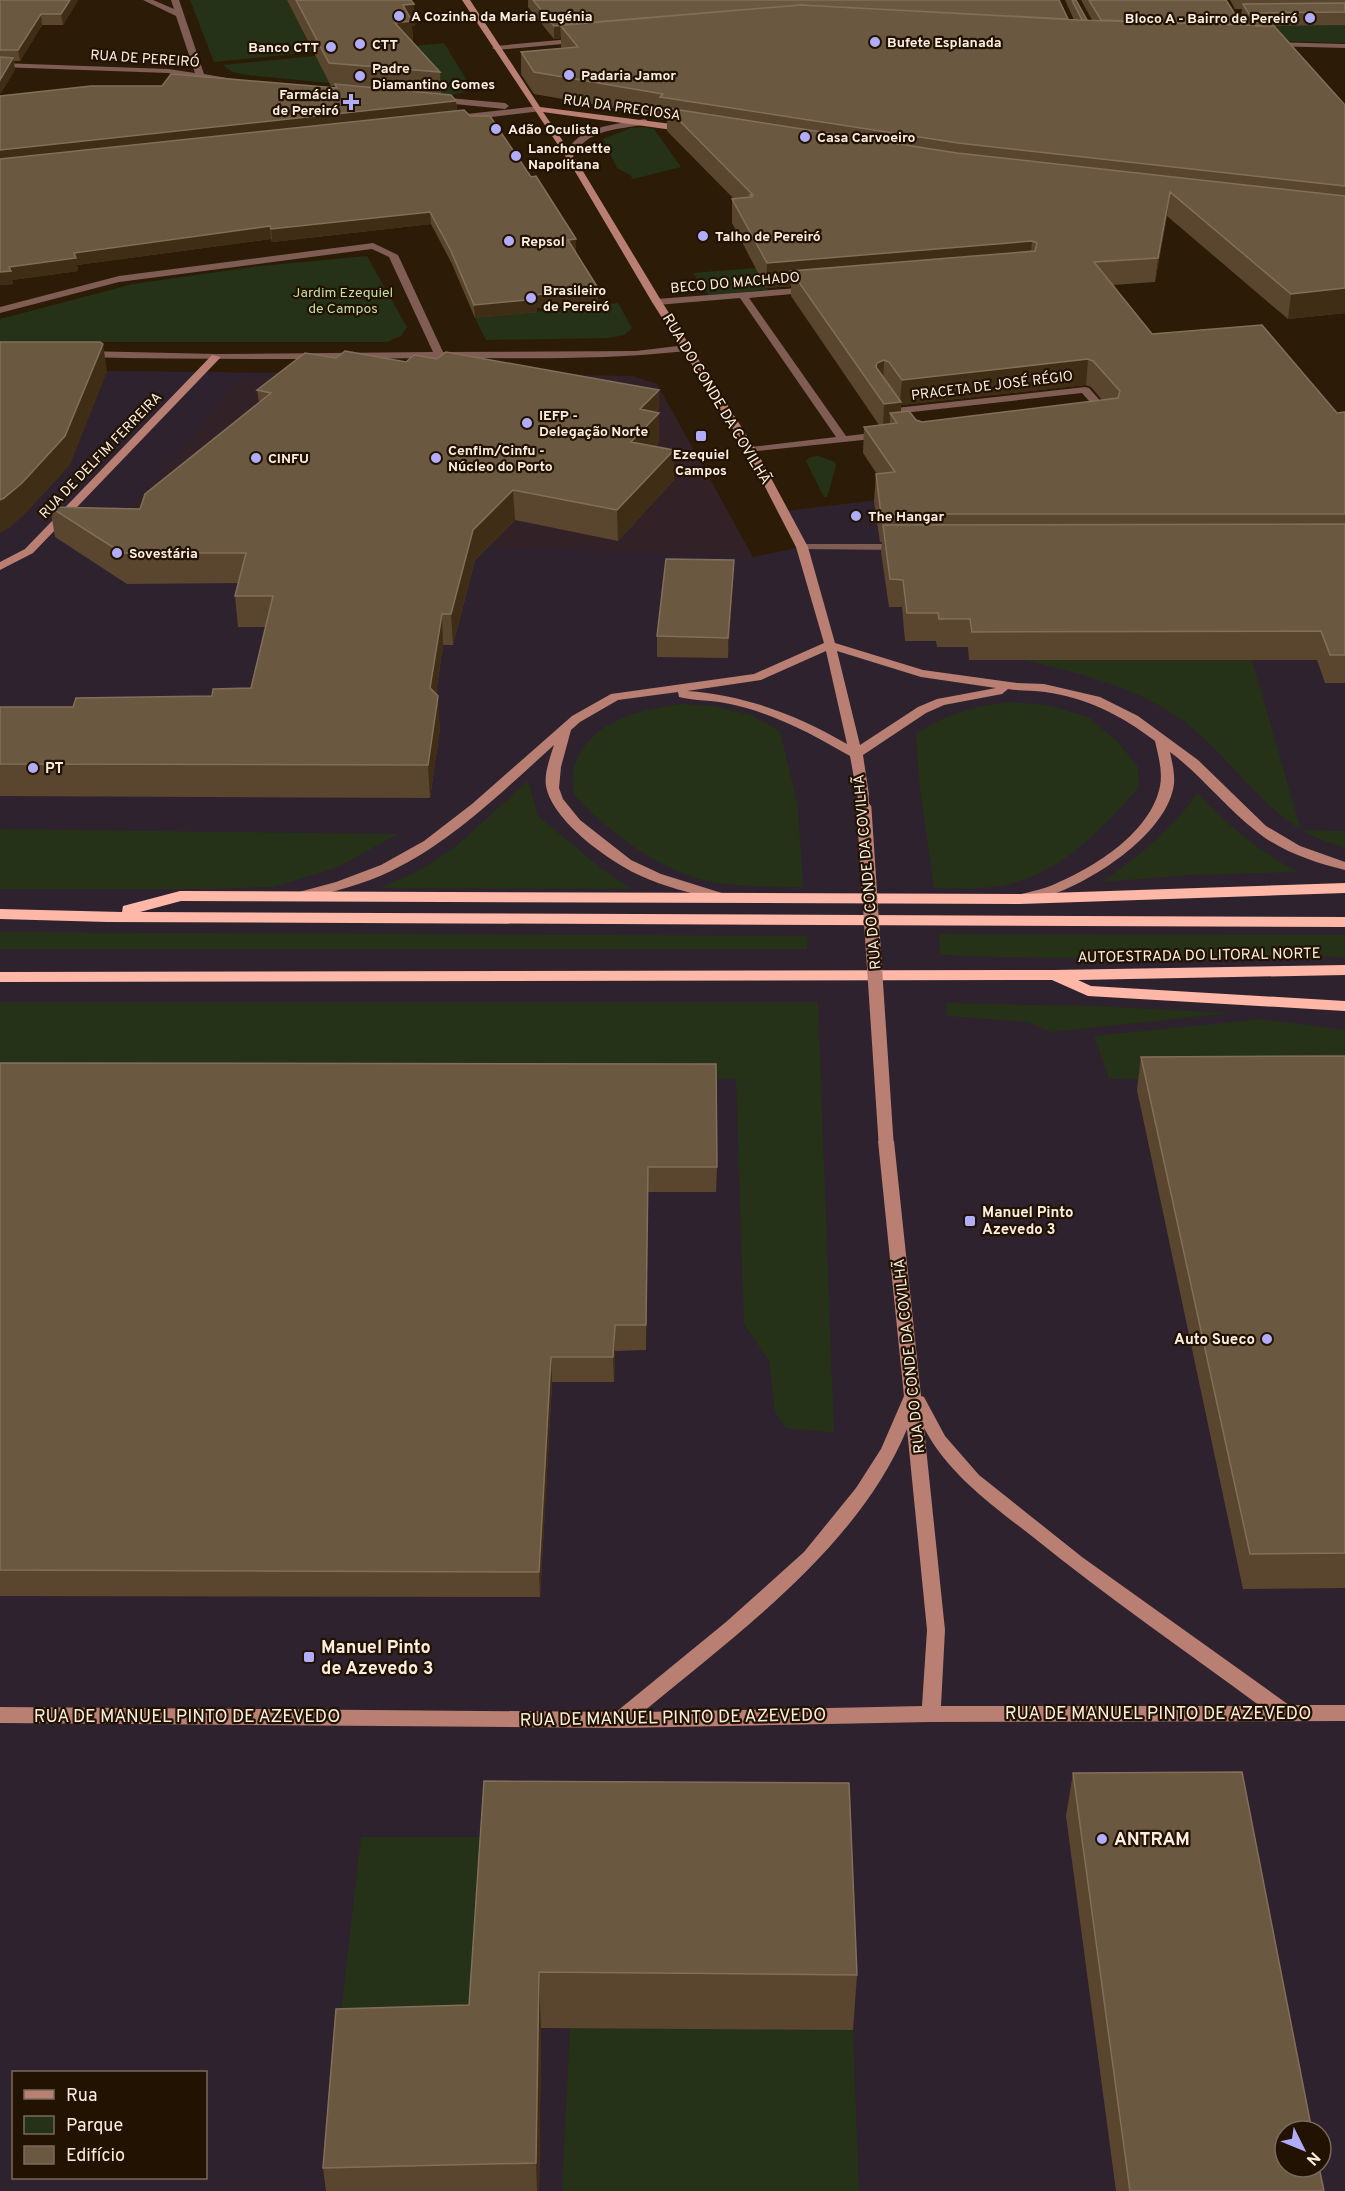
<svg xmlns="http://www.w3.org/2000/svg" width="1345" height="2191" font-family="Overpass,sans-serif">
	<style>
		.industrial { fill: #2e222f; fill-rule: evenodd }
		.education { fill: #332128 }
		.green { fill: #253218 }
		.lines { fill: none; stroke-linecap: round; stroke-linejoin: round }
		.street { fill: #805d54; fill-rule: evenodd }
		.secondary { fill: #b87f72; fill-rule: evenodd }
		.highway { fill: #ffb7a7; fill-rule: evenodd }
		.secondary-bridge-far1 { stroke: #b87f72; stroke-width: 11 }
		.secondary-bridge { stroke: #b87f72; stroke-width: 15 }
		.wall { fill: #5a462e; fill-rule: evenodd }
		.shaded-wall { fill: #402d16 }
		.building { fill: #6b5841; stroke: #826f5a; stroke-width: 1.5 }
		.poi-dot { fill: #b1adfa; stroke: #221201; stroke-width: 2 }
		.labels { text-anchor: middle; stroke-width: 4.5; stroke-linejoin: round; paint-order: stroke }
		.far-poi-label { font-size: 14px; font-weight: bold; fill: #faeee2; stroke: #221201; text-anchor: start }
		.far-street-label { font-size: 14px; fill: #faeee2; stroke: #221201 }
		.far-park-label { font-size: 14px; fill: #c2dfa8; stroke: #221201 }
		.street-label { font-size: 15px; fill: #faeee2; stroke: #221201 }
		.poi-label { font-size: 15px; font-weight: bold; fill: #faeee2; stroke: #221201; text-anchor: start }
		.near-poi-label { font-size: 18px; font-weight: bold; fill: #faeee2; stroke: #221201; text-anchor: start }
		.near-street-label { font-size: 18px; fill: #faeee2; stroke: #221201 }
	</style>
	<rect width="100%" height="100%" fill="#2c1c07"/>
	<path class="industrial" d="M 0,370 L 632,376 L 657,384 L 753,557 L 802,547 L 784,511 L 1169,466 L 1345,453 L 1345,2191 L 0,2191 ZM 14,2072 L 206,2072 L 206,2178 L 14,2178 ZM 1285,2131 L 1321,2131 L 1321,2167 L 1285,2167 Z"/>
	<path class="education" d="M 283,372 L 632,376 L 657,384 L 753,557 L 479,546 L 103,537 L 201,427 L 231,387 L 247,378 Z"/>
	<path class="green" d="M 190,0 L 287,0 L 314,52 L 214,62 Z
		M 1345,25 L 1345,43 L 1276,41 L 1254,26 Z
		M 444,43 L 471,87 L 465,92 L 452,95 L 247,75 L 232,72 L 223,65 Z
		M 643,127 L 654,129 L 681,167 L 633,179 L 630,175 L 617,168 L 603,139 L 631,128 Z
		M 367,256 L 407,327 L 401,336 L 387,342 L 0,342 L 0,319 L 133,284 L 260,266 Z
		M 756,268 L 768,290 L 708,295 L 693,273 Z
		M 618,303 L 632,328 L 624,335 L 610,338 L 486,340 L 475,318 Z
		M 818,456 L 835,462 L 836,466 L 827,497 L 824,497 L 806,461 L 810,457 Z
		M 1024,660 L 1252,660 L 1301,830 L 1345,831 L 1345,848 C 1331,843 1316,839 1303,831 C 1260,805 1230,760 1192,728 C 1144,688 1084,675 1024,660 Z
		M 1009,702 L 1048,705 L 1088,717 L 1117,741 L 1138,767 L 1139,787 C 1099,834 1050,884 985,888 C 968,889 951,888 934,888 L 920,789 L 916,734 C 948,713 972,707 1009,702 Z
		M 680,704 L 714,706 L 751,715 L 780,731 L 798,807 L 803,887 C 773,887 742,887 712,882 C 660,872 609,832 574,795 C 574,788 572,779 573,772 C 583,723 638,710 680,704 Z
		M 528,781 L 538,816 L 601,868 L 631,889 L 380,888 L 424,868 L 455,847 Z
		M 1197,793 C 1228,825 1260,853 1299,872 L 1191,875 L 1103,882 C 1138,856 1172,830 1197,793 Z
		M 0,829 L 398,834 L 336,868 L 273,887 L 208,889 L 0,889 Z
		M 0,932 L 808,936 L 807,949 L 0,949 Z
		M 939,934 L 1345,935 L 1345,957 C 1210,955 1075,961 940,955 Z
		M 0,1002 L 818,1002 L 834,1433 L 786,1428 L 775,1412 L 769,1361 L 744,1324 L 736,1079 L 0,1070 Z
		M 946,1003 L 1093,1006 L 1231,1013 L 1050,1032 L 1028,1022 L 947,1016 Z
		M 1262,1019 L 1345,1030 L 1345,1078 L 1109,1079 L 1094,1036 Z
		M 361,1837 L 488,1837 L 476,2030 L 339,2029 Z
		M 570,2028 L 853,2030 L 859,2191 L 562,2191 Z"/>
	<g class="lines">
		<path class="street" d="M 143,0 L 153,0 L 174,9 L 171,0 L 179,0 L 204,74 L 233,79 L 233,83 L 168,73 L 0,67 L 0,63 L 168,69 L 195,73 L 176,16 Z
			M 581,38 L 584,38 L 584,42 L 496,50 L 492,48 L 496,46 Z
			M 1270,42 L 1345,44 L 1345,48 L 1267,46 L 1266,44 Z
			M 437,97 L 505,103 L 509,106 L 505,109 L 434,102 L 434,98 Z
			M 538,106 L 542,109 L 541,111 L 458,121 L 454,118 L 458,115 Z
			M 644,119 L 647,120 L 647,124 C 617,130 587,128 572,158 L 565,156 C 576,125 616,125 644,119 Z
			M 373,243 L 398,255 L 443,352 L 636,351 L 686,345 L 691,348 L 686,351 C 607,360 528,358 449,358 C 328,359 206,360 84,357 L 79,354 L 84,351 L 216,354 L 433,352 L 389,257 L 372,249 L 119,282 L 0,313 L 0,307 L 119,276 Z
			M 811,287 L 814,288 L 814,292 L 749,298 L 846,436 L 882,432 L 887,435 L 882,438 L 747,452 L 746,450 L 751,447 L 836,437 L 740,298 L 657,305 L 652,302 L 657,299 Z
			M 1085,387 L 1089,388 L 1111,413 L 1111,417 L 1103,417 L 1082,393 L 903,413 L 909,422 L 904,425 L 900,424 L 891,411 L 896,408 Z
			M 802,544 L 901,544 L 907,547 L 901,550 L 798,549 L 796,547 Z"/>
		<path class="secondary" d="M 462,0 L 470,0 L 540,107 L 687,126 L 691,129 L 687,132 L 543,112 L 578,163 L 662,302 L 756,450 L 808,547 L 835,643 L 923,670 L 1017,683 L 1044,684 L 1100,697 L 1138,716 L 1198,760 L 1266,826 L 1300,846 L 1345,862 L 1345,870 C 1315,863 1280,851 1256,831 C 1225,807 1201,775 1170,752 C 1172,762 1175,773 1174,784 C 1168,830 1104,873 1064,890 C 1050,896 1035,899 1020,903 L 1015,902 L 1013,899 L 1015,896 C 1028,892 1042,890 1055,884 C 1095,867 1151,832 1160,786 C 1163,771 1158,755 1155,741 C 1121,715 1087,698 1045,692 C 1033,690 1020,691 1008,689 L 1002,694 L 944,705 L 926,713 L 863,755 L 869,795 L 863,799 L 857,795 L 850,756 C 812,734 773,713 730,704 C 713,700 695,701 679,697 L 678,692 L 618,700 L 580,722 L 571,730 L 561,767 L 559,788 L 563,799 L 580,820 L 631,860 L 661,874 L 725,894 L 727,897 L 725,900 L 715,900 C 690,892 664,887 641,876 C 610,862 552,821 546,786 C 544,773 550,758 554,745 C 503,791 453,841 391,871 C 364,884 333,892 304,899 L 299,898 L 297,895 L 299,892 L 336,882 L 381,865 L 424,841 L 472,804 L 572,716 L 611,694 L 754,674 L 824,643 L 796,547 L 746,450 L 652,302 L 570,163 ZM 826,651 L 847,744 C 797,715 745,695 687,691 L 761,680 ZM 837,651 L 921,677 L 996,688 L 937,699 L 918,707 L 860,745 Z
			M 212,355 L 221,357 L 33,553 L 0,570 L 0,562 L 25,549 Z
			M 886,1136 L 894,1141 L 921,1396 L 924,1397 L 945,1436 L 979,1475 L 1082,1557 L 1289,1705 L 1345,1705 L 1345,1721 L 931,1722 L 620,1728 L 0,1723 L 0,1707 L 616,1712 L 726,1622 L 804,1552 L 856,1488 L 881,1449 L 904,1396 L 878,1141 ZM 924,1428 C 949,1475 992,1505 1033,1537 C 1106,1596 1184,1650 1260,1706 L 941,1706 L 945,1630 ZM 907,1429 L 927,1630 L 922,1706 L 643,1712 C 739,1632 858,1547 907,1429 Z"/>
		<path class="highway" d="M 1345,883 L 1345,893 L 1020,904 L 181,901 L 140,912 L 1345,917 L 1345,927 L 107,922 L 0,919 L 0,909 L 122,912 L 123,906 L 180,891 L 1020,894 Z
			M 1345,965 L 1345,975 L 1078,980 L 1091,986 L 1345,1001 L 1345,1011 L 1088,996 L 1052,980 L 0,982 L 0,972 L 1054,970 Z"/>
		<path class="secondary-bridge-far1" d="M 863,795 L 864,811"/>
		<path class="secondary-bridge" d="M 864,809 L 886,1141"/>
	</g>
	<path class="wall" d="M 0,0 L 78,0 L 63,25 L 42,25 L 20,61 L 14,61 L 15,70 L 0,94 Z
		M 287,0 L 411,0 L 415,26 L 412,26 L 413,43 L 440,72 L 441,94 L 456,101 L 457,111 L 531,177 L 576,239 L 575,252 L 598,288 L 598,301 L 537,308 L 537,312 L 475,318 L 452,264 L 431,224 L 272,242 L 271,239 L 77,265 L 78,271 L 12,280 L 13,284 L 0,285 L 0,96 L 335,88 L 335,86 L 331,86 Z
		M 528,0 L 1059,0 L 1068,19 L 1074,20 L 1065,0 L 1076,0 L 1087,20 L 1092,20 L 1081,0 L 1226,0 L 1242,25 L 1246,25 L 1241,17 L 1242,9 L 1235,9 L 1230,0 L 1345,0 L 1345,25 L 1271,26 L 1345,105 L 1345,313 L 1288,319 L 1167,216 L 1155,282 L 1113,285 L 1152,334 L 1337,413 L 1345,412 L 1345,683 L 1325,683 L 1317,660 L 969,660 L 968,647 L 937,647 L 936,641 L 905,641 L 902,607 L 889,607 L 881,552 L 882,542 L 880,542 L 874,501 L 876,474 L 877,474 L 863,453 L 864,427 L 879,425 L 791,296 L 791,286 L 766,288 L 732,223 L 732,199 L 734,199 L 667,131 L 667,120 L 660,119 L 660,116 L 534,94 L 521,74 L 521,52 L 562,48 L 561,47 L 561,38 L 554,39 L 528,7 ZM 1086,385 L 1091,387 L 1102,400 L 922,422 L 916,420 L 901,412 L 901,405 Z
		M 336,358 L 406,362 L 437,359 L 659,390 L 659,442 L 655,447 L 674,450 L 674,480 L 618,541 L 515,520 L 475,560 L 453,645 L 443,645 L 436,694 L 440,728 L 430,798 L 0,796 L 0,707 L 73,707 L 212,696 L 251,688 L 265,627 L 238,627 L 235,596 L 238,583 L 127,584 L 55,537 L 50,507 L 140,509 L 259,402 L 257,390 Z
		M 734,560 L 733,580 L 728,658 L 657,657 L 657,636 Z
		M 1345,1056 L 1345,1588 L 1243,1589 L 1137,1090 L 1141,1057 Z
		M 0,1063 L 717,1167 L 716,1192 L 648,1192 L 646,1350 L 615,1351 L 614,1382 L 552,1382 L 540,1597 L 0,1596 Z
		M 1073,1773 L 1324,2191 L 1116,2191 L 1066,1816 Z
		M 484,1781 L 857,1975 L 853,2030 L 541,2028 L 539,2191 L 326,2191 L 323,2168 L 469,2005 Z"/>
	<path class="shaded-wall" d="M 70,0 L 78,0 L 63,25 L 61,14 Z
		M 414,4 L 415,26 L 412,26 L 413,43 L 395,23 L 403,5 Z
		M 800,5 L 560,25 L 561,38 L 554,39 L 554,26 Z
		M 41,14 L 42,25 L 20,61 L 18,50 Z
		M 13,58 L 15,70 L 0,94 L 0,80 Z
		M 456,101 L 457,112 L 0,162 L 0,150 Z
		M 1170,192 L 1167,216 L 1155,282 L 1158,258 Z
		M 430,212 L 431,224 L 272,242 L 271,229 Z
		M 270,226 L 271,239 L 77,265 L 78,271 L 12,280 L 13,284 L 0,285 L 0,272 L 9,267 L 74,253 Z
		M 576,239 L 576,252 L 568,253 L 568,240 Z
		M 1032,241 L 1030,266 L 791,271 L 791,286 L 766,288 L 767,263 Z
		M 598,288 L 598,301 L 537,308 L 537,312 L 475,318 L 474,305 L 535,295 Z
		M 1345,288 L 1345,313 L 1288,319 L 1291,294 Z
		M 103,344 L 107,372 L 70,465 L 26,513 L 9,528 L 0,533 L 0,500 Z
		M 1088,359 L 1086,385 L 901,405 L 900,428 L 890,413 L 890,429 L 883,430 L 884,404 L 900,402 L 902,380 Z
		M 884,360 L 883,386 L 876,389 L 875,392 L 877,363 Z
		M 659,390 L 659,442 L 632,472 L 631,442 L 640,409 Z
		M 674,450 L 674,480 L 618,541 L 617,510 Z
		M 513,490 L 515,520 L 475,560 L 453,645 L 451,614 L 473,530 Z
		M 734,560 L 733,580 L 728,658 L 728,638 Z
		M 442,614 L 443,645 L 432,720 L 430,688 Z
		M 438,696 L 440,728 L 430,798 L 428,765 Z
		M 648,1167 L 648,1192 L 646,1350 L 646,1325 Z
		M 615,1325 L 615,1351 L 614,1382 L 613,1357 Z
		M 551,1357 L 552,1382 L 540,1597 L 539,1572 Z
		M 539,1972 L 541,2028 L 539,2191 L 537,2191 L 536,2163 Z"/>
	<path class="building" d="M 0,0 L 70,0 L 61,14 L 41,14 L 18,50 L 0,50 Z
		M 296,0 L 411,0 L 414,4 L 403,5 L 412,21 L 395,23 L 440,72 L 329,63 Z
		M 533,0 L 1059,0 L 1068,19 L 800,5 L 554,26 Z
		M 1072,0 L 1076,0 L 1087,20 L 1082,20 Z
		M 1089,0 L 1226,0 L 1242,25 L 1101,20 Z
		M 1345,3 L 1345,12 L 1254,13 L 1265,26 L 1256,26 L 1243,4 Z
		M 801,5 L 1078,20 L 1274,26 L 1345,105 L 1345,186 L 958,143 L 660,97 L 663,94 L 534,72 L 521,52 L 578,47 L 560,25 Z
		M 0,57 L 13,58 L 0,80 Z
		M 171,74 L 337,88 L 335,84 L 451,95 L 456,101 L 0,150 L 0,96 L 91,86 L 162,86 Z
		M 667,108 L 957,153 L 1345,196 L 1345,288 L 1291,294 L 1170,192 L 1158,258 L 1094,262 L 1152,334 L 1262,325 L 1337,413 L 1345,412 L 1345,514 L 881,514 L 876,474 L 895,472 L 864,427 L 897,423 L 890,413 L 909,411 L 916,420 L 922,422 L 1118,398 L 1120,391 L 1093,361 L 1088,359 L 902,380 L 889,362 L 884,360 L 877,363 L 876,367 L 901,402 L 884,404 L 791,271 L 1035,251 L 1037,243 L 1032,241 L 767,263 L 732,199 L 752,197 L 750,195 L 753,195 Z
		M 464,110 L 470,116 L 490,116 L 531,177 L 536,176 L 576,239 L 568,240 L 598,288 L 535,295 L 537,299 L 474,305 L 451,251 L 430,212 L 271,229 L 270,226 L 74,253 L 76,258 L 9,267 L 11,271 L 0,272 L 0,159 Z
		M 0,342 L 100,342 L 103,344 L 65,436 L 22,483 L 4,498 L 0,500 Z
		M 345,351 L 406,362 L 414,355 L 437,359 L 446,352 L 659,390 L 640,409 L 659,413 L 631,442 L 674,450 L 617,510 L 513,490 L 473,530 L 451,614 L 442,614 L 430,688 L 438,696 L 428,765 L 0,764 L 0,707 L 73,707 L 76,698 L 212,696 L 213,689 L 251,688 L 273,596 L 235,596 L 246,553 L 122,553 L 50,507 L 140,509 L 145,494 L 271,393 L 257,390 L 305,353 L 336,358 Z
		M 1345,524 L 1345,655 L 1330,655 L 1321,631 L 972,632 L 970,619 L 939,619 L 938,613 L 907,613 L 903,580 L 890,579 L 883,525 Z
		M 666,559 L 734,560 L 728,638 L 657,636 Z
		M 1345,1056 L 1345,1553 L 1250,1554 L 1141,1057 Z
		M 0,1063 L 716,1064 L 717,1167 L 648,1167 L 646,1325 L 615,1325 L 613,1357 L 551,1357 L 539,1572 L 0,1570 Z
		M 1242,1772 L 1312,2131 L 1285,2131 L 1285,2167 L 1319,2167 L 1324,2191 L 1130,2191 L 1073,1773 Z
		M 484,1781 L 849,1783 L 857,1975 L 539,1972 L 536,2163 L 323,2168 L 336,2009 L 469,2005 Z"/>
	<g class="poi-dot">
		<circle cx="399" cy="16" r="6"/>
		<circle cx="1310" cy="18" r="6"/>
		<circle cx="875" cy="42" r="6"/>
		<circle cx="360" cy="44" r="6"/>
		<circle cx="331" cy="47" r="6"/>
		<circle cx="569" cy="75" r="6"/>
		<circle cx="360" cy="76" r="6"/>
		<path d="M348 93h6v6h6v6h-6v6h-6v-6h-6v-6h6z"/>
		<circle cx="496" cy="129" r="6"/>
		<circle cx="805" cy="137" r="6"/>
		<circle cx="516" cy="156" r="6"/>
		<circle cx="703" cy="236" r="6"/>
		<circle cx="509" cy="241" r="6"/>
		<circle cx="531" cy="298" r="6"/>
		<circle cx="527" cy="423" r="6"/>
		<rect x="695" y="430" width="12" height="12" rx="3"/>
		<circle cx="256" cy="458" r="6"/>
		<circle cx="436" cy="458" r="6"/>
		<circle cx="856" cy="516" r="6"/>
		<circle cx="117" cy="553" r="6"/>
		<circle cx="33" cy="768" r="6"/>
		<rect x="964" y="1215" width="12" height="12" rx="3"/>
		<circle cx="1267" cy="1339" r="6"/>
		<rect x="303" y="1651" width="12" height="12" rx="3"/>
		<circle cx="1102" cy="1839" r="6"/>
	</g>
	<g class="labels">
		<g class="far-poi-label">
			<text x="411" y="21">A Cozinha da Maria Eugénia</text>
			<text x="1298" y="23" text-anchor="end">Bloco A - Bairro de Pereiró</text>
			<text x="887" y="47">Bufete Esplanada</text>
			<text x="372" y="49">CTT</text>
			<text x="319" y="52" text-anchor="end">Banco CTT</text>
			<text x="372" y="73">Padre<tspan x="372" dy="16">Diamantino Gomes</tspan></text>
			<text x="581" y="80">Padaria Jamor</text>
			<text x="339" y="99" text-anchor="end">Farmácia<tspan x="339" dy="16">de Pereiró</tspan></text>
			<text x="508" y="134">Adão Oculista</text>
			<text x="817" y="142">Casa Carvoeiro</text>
			<text x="528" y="153">Lanchonette<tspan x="528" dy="16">Napolitana</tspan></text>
			<text x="715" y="241">Talho de Pereiró</text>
			<text x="521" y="246">Repsol</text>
			<text x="543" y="295">Brasileiro<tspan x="543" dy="16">de Pereiró</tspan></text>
			<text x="539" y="420">IEFP -<tspan x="539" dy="16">Delegação Norte</tspan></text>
			<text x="448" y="455">Cenfim/Cinfu -<tspan x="448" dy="16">Núcleo do Porto</tspan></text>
			<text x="701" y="459" text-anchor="middle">Ezequiel<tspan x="701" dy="16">Campos</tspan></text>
			<text x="268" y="463">CINFU</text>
			<text x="868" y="521">The Hangar</text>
			<text x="129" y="558">Sovestária</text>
		</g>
		<g class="far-street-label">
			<text transform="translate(145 58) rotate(4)" y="5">RUA DE PEREIRÓ</text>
			<text transform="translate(622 107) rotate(8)" y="5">RUA DA PRECIOSA</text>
			<text transform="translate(735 282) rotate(-5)" y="5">BECO DO MACHADO</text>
			<text transform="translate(992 385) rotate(-7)" y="5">PRACETA DE JOSÉ RÉGIO</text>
			<text transform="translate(100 455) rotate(-46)" y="5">RUA DE DELFIM FERREIRA</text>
		</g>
		<g class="far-park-label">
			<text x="343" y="297">Jardim Ezequiel<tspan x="343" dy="16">de Campos</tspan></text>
		</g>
		<g class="street-label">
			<text transform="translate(717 399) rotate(59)" y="5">RUA DO CONDE DA COVILHÃ</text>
			<text transform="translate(867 872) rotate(-95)" y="5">RUA DO CONDE DA COVILHÃ</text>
			<text transform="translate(1199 955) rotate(-1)" y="5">AUTOESTRADA DO LITORAL NORTE</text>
			<text transform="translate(909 1356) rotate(-96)" y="5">RUA DO CONDE DA COVILHÃ</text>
		</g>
		<g class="poi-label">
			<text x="45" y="773">PT</text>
			<text x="982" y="1217">Manuel Pinto<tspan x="982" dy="17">Azevedo 3</tspan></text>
			<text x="1255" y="1344" text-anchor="end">Auto Sueco</text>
		</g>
		<g class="near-poi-label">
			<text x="321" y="1653">Manuel Pinto<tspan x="321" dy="21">de Azevedo 3</tspan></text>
			<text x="1114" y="1845">ANTRAM</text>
		</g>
		<g class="near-street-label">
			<text x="1158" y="1719">RUA DE MANUEL PINTO DE AZEVEDO</text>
			<text x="187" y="1722">RUA DE MANUEL PINTO DE AZEVEDO</text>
			<text transform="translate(673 1717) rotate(-1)" y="6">RUA DE MANUEL PINTO DE AZEVEDO</text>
		</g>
	</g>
	<rect x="12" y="2071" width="195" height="108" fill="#221201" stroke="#786a5b" stroke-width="1.5"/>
	<rect x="24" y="2090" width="30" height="9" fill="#b87f72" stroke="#786a5b" stroke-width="1.5"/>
	<text x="66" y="2101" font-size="18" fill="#faeee2">Rua</text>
	<rect x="24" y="2116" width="30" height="18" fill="#253218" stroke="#786a5b" stroke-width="1.5"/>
	<text x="66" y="2131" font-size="18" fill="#faeee2">Parque</text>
	<rect x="24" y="2146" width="30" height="18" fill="#6b5841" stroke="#786a5b" stroke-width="1.5"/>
	<text x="66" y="2161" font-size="18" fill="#faeee2">Edifício</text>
	<g transform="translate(1303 2149) rotate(133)"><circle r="28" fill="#221201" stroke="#786a5b" stroke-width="1.5"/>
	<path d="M0-4.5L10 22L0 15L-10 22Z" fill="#b1adfa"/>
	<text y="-9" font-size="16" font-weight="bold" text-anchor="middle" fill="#faeee2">N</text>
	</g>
</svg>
